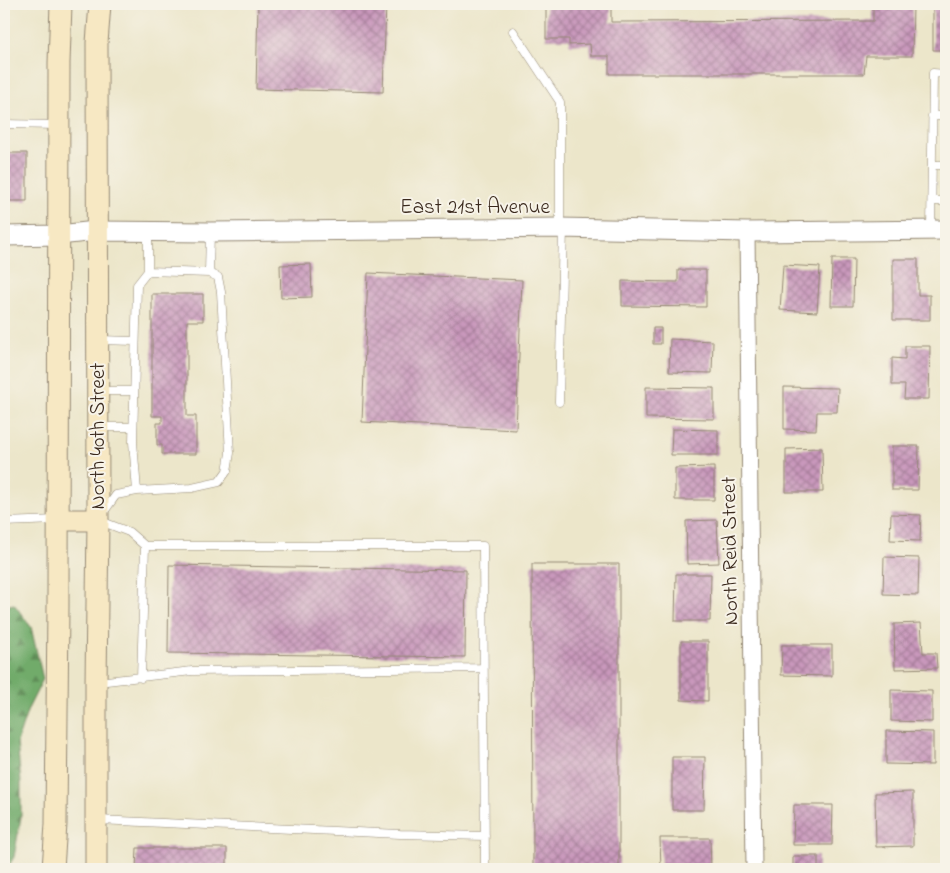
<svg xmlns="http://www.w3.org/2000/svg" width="950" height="873" font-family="'Indie Flower',sans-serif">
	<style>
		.forest { fill: url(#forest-firs); stroke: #566a44 }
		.building { fill: url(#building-cross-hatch) }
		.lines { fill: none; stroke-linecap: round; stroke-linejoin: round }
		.service-casing { stroke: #948874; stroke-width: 9 }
		.minor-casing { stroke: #948874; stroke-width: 17 }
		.tertiary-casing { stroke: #948874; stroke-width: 21 }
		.secondary-casing { stroke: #948874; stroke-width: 23 }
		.service { stroke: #fff; stroke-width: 8 }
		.minor { stroke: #fff; stroke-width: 15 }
		.tertiary { stroke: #fff; stroke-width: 19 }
		.secondary { stroke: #f7e8c3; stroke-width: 21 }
		.labels { text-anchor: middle; stroke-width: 4; stroke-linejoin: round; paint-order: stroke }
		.street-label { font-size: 21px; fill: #3b2a1e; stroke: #f7f3e8 }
	</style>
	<defs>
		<pattern id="forest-firs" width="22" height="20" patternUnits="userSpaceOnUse" patternTransform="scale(1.25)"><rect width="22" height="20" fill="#71ab6a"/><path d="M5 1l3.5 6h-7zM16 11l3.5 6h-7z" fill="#5e8b57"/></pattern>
		<pattern id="building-cross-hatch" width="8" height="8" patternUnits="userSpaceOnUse" patternTransform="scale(1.25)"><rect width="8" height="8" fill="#c998bc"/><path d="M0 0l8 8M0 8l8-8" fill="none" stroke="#a47c98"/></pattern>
	</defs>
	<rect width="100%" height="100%" fill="#f7f3e8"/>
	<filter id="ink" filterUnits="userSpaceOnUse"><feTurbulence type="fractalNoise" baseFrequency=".02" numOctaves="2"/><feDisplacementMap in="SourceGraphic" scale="10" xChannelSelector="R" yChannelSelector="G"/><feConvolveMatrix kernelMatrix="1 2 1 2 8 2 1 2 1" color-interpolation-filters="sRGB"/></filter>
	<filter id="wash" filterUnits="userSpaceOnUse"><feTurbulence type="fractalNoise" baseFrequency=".0096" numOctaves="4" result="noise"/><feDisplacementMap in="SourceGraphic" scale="20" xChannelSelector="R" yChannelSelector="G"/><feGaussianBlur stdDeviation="1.12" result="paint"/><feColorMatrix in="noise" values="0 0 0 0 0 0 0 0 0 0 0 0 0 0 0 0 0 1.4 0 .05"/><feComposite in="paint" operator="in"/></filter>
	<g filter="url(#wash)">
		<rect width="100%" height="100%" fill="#ece6ca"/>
		<path class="forest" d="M 14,604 L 31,627 L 43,679 L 28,709 L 17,742 L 21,782 L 21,817 L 14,857 L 7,869 L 4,869 L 4,606 Z"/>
		<g id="blocks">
			<path class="building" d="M 258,4 L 386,4 L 383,92 L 256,89 Z
				M 546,4 L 611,4 L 611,22 L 873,21 L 873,4 L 913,4 L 912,56 L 866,56 L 864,74 L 609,74 L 609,56 L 591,56 L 590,44 L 569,45 L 569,39 L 546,39 Z
				M 933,4 L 946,4 L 946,50 L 933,50 Z
				M 4,153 L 27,153 L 27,201 L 4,201 Z
				M 832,259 L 854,259 L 853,306 L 831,306 Z
				M 893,259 L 918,259 L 918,295 L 930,295 L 930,320 L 893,320 Z
				M 311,264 L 312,297 L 281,298 L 280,265 Z
				M 783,265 L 820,267 L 817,312 L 780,310 Z
				M 678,270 L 706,270 L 706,307 L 622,306 L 622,281 L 678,282 Z
				M 368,273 L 522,280 L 516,430 L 362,422 Z
				M 152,294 L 203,294 L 203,321 L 187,321 L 187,416 L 196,416 L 196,454 L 162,454 L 162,445 L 157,445 L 157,423 L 162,423 L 162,416 L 152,416 Z
				M 653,328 L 661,328 L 661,344 L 653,344 Z
				M 670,339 L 713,341 L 712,373 L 669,372 Z
				M 905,346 L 930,346 L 929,399 L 904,399 L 905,385 L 892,385 L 892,358 L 905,359 Z
				M 646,387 L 714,388 L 714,419 L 646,418 Z
				M 784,387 L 838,388 L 837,412 L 817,412 L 816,430 L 784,429 Z
				M 672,429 L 718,430 L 718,455 L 671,455 Z
				M 892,446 L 919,446 L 918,490 L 892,490 Z
				M 822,448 L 823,492 L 786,492 L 786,449 Z
				M 714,467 L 714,500 L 675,500 L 675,468 Z
				M 891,514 L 921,515 L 920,541 L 890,540 Z
				M 717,520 L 719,563 L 687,564 L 686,521 Z
				M 884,557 L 919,558 L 918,595 L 883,594 Z
				M 532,564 L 619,564 L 619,869 L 533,869 Z
				M 169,565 L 466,570 L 465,657 L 168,653 Z
				M 676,574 L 711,574 L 710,621 L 675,621 Z
				M 921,623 L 923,653 L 936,653 L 937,668 L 895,669 L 894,624 Z
				M 681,641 L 708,641 L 708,701 L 681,700 Z
				M 782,645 L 832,645 L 832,676 L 781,675 Z
				M 891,690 L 932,691 L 932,722 L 891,721 Z
				M 886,731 L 933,732 L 933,765 L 886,764 Z
				M 672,757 L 705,757 L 704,810 L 672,810 Z
				M 913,792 L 913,846 L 876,847 L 875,793 Z
				M 794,805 L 833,805 L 832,845 L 793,845 Z
				M 660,838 L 710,838 L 711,869 L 661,869 Z
				M 137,848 L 227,848 L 227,869 L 136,869 Z
				M 793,856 L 818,856 L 818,869 L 793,869 Z"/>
		</g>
	</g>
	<g filter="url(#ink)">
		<use href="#blocks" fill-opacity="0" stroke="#948874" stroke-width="1"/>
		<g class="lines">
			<defs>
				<path id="service" d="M 513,31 L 560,102 L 560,228
					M 932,116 L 946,116
					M 4,124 L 57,125
					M 932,165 L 946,165
					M 932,201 L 946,201
					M 931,230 L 933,73 L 946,74
					M 148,232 L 148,271 L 209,273 L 218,277 L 221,292 L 230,453 L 227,471 L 219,482 L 192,488 L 137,491 L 116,495 L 98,520 L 129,532 L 145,546 L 483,546 L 485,869
					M 209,273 L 210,232
					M 99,340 L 134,341
					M 100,391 L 133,391
					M 559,402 L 563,228
					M 100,427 L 133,427
					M 137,491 L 133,442 L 137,285 L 148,271
					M 4,522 L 57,520
					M 141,678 L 145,546
					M 98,682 L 192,671 L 483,668
					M 98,820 L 400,834 L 485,836"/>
				<path id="minor" d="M 747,232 L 754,869"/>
				<path id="tertiary" d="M 4,236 L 59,235 L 96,231 L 210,232 L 560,228 L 747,232 L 946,230"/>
				<path id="secondary" d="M 58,520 L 98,520
					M 53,869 L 56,824 L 58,606 L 59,63 L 61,4
					M 96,869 L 96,683 L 98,520 L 97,43 L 100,4"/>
			</defs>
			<use href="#service" class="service-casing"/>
			<use href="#minor" class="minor-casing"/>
			<use href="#tertiary" class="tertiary-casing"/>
			<use href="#secondary" class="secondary-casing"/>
			<use href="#service" class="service"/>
			<use href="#minor" class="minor"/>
			<use href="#tertiary" class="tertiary"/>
			<use href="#secondary" class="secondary"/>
		</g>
	</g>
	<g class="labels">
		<g class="street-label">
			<text x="475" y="213">East 21st Avenue</text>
			<text transform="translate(97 436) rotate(-90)" y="7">North 40th Street</text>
			<text transform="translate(729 551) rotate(-91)" y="7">North Reid Street</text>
		</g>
	</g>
	<rect width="950" height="873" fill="none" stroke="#f7f3e8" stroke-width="20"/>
</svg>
